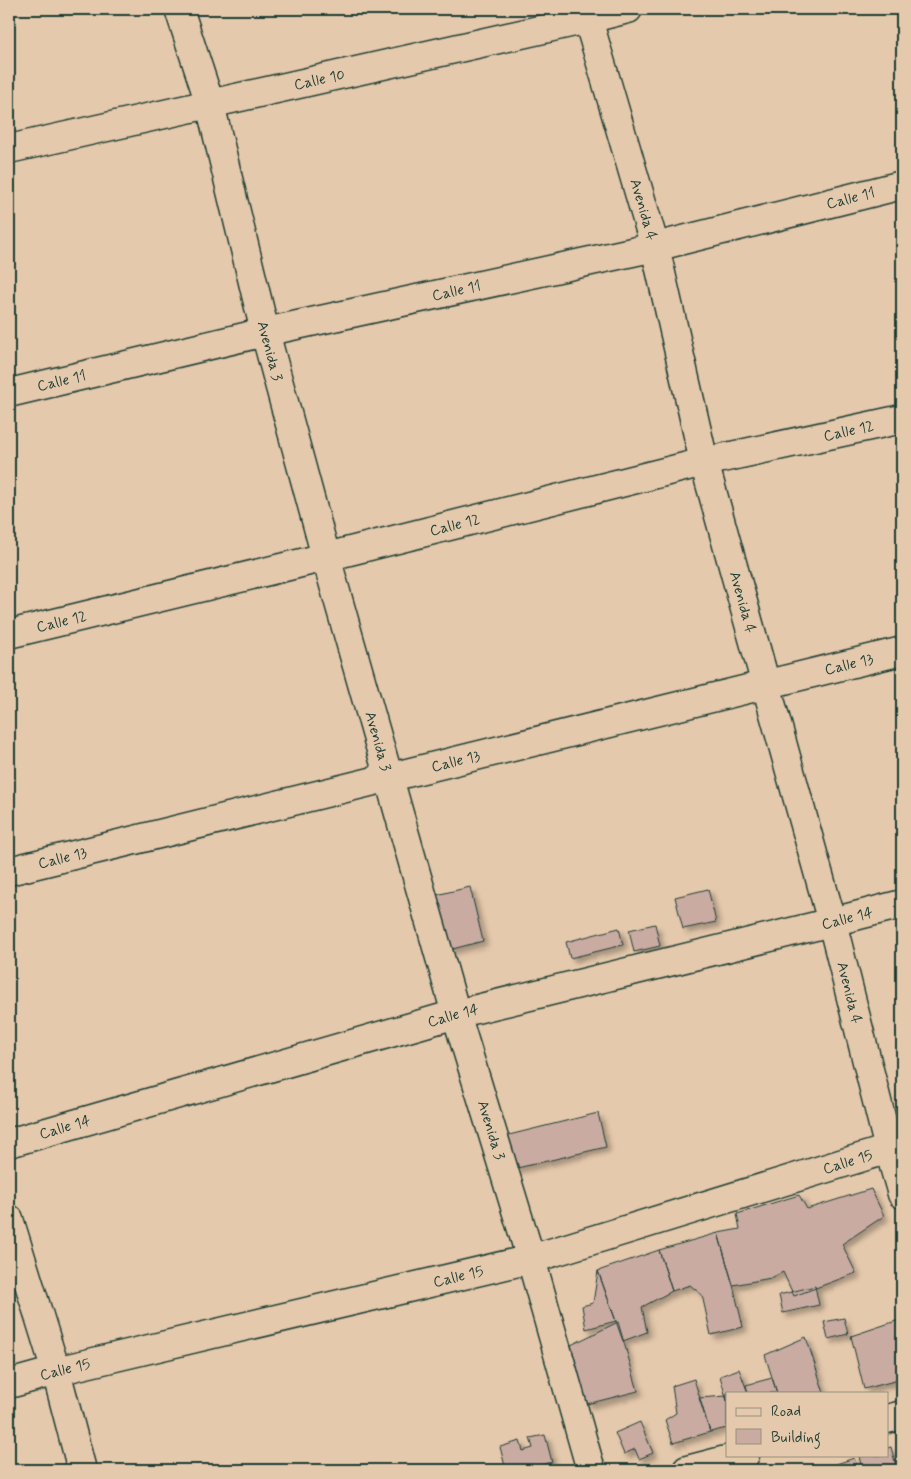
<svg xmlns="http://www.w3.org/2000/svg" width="911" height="1479" font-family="Mynerve,sans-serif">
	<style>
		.building { fill: #c9aba2; stroke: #1f3d34; filter: url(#shadow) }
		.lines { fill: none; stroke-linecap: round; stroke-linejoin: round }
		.minor-casing { stroke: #1f3d34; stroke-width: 31 }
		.minor { stroke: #e5c9ac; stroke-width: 28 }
		.labels { text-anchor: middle; stroke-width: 4; stroke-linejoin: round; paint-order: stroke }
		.street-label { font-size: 15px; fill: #1f3d34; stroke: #e5c9ac }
	</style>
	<defs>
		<filter id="shadow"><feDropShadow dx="4.5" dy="4.5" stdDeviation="2.5" flood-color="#0004"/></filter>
	</defs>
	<rect width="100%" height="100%" fill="#e5c9ac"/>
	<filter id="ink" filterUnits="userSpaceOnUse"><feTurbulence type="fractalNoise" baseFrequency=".02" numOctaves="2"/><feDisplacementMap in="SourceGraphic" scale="10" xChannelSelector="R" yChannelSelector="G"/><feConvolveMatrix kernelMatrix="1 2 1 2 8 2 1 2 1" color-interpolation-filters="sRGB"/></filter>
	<g filter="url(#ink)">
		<path class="building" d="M 470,887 L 483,941 L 445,951 L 432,896 Z
			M 708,889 L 716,922 L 683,929 L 675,897 Z
			M 655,924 L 660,946 L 634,952 L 629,930 Z
			M 619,928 L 623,945 L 570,958 L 566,942 Z
			M 598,1113 L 606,1147 L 513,1169 L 505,1136 Z
			M 871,1189 L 884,1216 L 842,1244 L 856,1273 L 794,1296 L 783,1272 L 771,1278 L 733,1285 L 718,1233 L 740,1229 L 737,1214 L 799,1195 L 807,1209 Z
			M 718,1233 L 733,1285 L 743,1327 L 711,1335 L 702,1295 L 690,1285 L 672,1291 L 659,1250 Z
			M 659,1250 L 672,1291 L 642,1307 L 647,1332 L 623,1341 L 598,1271 Z
			M 598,1271 L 616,1321 L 586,1329 L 582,1306 L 593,1303 Z
			M 815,1286 L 819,1305 L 783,1313 L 779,1295 Z
			M 844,1318 L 848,1334 L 828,1339 L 824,1322 Z
			M 902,1319 L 902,1379 L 864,1389 L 851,1336 Z
			M 618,1322 L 638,1391 L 587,1404 L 571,1345 Z
			M 806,1337 L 824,1393 L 777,1393 L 765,1355 Z
			M 739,1369 L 748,1393 L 727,1393 L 727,1401 L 720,1376 Z
			M 772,1378 L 777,1393 L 748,1393 L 746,1385 Z
			M 694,1379 L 710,1432 L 673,1443 L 665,1420 L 676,1413 L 672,1386 Z
			M 726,1396 L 727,1401 L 727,1428 L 710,1432 L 699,1398 Z
			M 640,1422 L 653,1453 L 639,1459 L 635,1449 L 624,1454 L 615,1433 Z
			M 545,1435 L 552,1462 L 522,1470 L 506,1470 L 500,1447 L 520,1441 L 523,1451 L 533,1448 L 530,1438 Z
			M 891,1447 L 897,1470 L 862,1470 L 859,1456 L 887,1455 L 887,1448 Z
			M 854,1458 L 859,1470 L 819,1470 Z"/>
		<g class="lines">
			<defs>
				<g id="minor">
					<path id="s1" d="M 179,9 L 210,104 L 265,332 L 326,557 L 456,1014 L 531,1259 L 591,1470"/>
					<path id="s2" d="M 585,9 L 655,247 L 704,462 L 832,922 L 889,1149 L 902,1194"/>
					<path id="s3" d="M 9,149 L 588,19 L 628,9"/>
					<path id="s4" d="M 9,393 L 265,332 L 655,247 L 902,185"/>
					<path id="s5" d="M 9,634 L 326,557 L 704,462 L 902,419"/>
					<path id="s6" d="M 9,871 L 902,651"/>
					<path id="s7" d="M 9,1143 L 456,1014 L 832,922 L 902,904"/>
					<path d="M 9,1219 L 56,1371 L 82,1470"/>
					<path id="s8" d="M 9,1384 L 56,1371 L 531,1259 L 902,1145"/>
					<path d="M 887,1419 L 902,1415"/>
					<path d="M 687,1470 L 745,1455"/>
				</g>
			</defs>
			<use href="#minor" class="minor-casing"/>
			<use href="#minor" class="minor"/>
		</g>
	</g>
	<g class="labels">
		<g class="street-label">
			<text dy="5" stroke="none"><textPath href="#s3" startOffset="318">Calle 10</textPath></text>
			<text dy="5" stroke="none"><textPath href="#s4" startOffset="864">Calle 11</textPath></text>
			<text dy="5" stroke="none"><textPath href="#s2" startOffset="209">Avenida 4</textPath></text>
			<text dy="5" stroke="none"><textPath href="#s4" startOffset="459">Calle 11</textPath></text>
			<text dy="5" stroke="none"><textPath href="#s1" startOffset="354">Avenida 3</textPath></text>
			<text dy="5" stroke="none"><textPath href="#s4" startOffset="54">Calle 11</textPath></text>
			<text dy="5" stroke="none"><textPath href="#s5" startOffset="864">Calle 12</textPath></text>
			<text dy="5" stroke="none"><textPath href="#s5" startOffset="459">Calle 12</textPath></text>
			<text dy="5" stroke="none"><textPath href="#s2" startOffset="614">Avenida 4</textPath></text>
			<text dy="5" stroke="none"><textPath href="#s5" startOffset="54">Calle 12</textPath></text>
			<text dy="5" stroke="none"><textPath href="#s6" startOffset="865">Calle 13</textPath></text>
			<text dy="5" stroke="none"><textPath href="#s1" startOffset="759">Avenida 3</textPath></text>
			<text dy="5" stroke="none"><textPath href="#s6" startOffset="460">Calle 13</textPath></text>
			<text dy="5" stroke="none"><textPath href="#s6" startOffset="55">Calle 13</textPath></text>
			<text dy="5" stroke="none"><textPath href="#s7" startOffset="868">Calle 14</textPath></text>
			<text dy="5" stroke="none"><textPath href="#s2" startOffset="1019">Avenida 4</textPath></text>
			<text dy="5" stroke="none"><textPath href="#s7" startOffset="462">Calle 14</textPath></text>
			<text dy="5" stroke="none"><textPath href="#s7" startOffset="58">Calle 14</textPath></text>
			<text dy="5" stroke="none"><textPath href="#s1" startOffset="1164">Avenida 3</textPath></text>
			<text dy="5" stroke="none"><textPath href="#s8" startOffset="868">Calle 15</textPath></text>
			<text dy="5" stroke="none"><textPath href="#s8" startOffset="462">Calle 15</textPath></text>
			<text dy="5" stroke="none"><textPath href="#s8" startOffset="58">Calle 15</textPath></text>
		</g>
	</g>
	<rect width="911" height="1479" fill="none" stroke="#e5c9ac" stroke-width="30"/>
	<rect x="15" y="15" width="881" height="1449" fill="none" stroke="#1f3d34" stroke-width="2" filter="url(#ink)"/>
	<rect x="726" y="1392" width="162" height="65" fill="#e5c9ac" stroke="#96917c"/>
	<rect x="736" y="1408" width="25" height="8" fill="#e5c9ac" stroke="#96917c"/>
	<text x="771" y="1416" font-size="15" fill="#1f3d34">Road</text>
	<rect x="736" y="1429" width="25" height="15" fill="#c9aba2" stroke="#96917c"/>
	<text x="771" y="1442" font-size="15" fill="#1f3d34">Building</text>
</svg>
